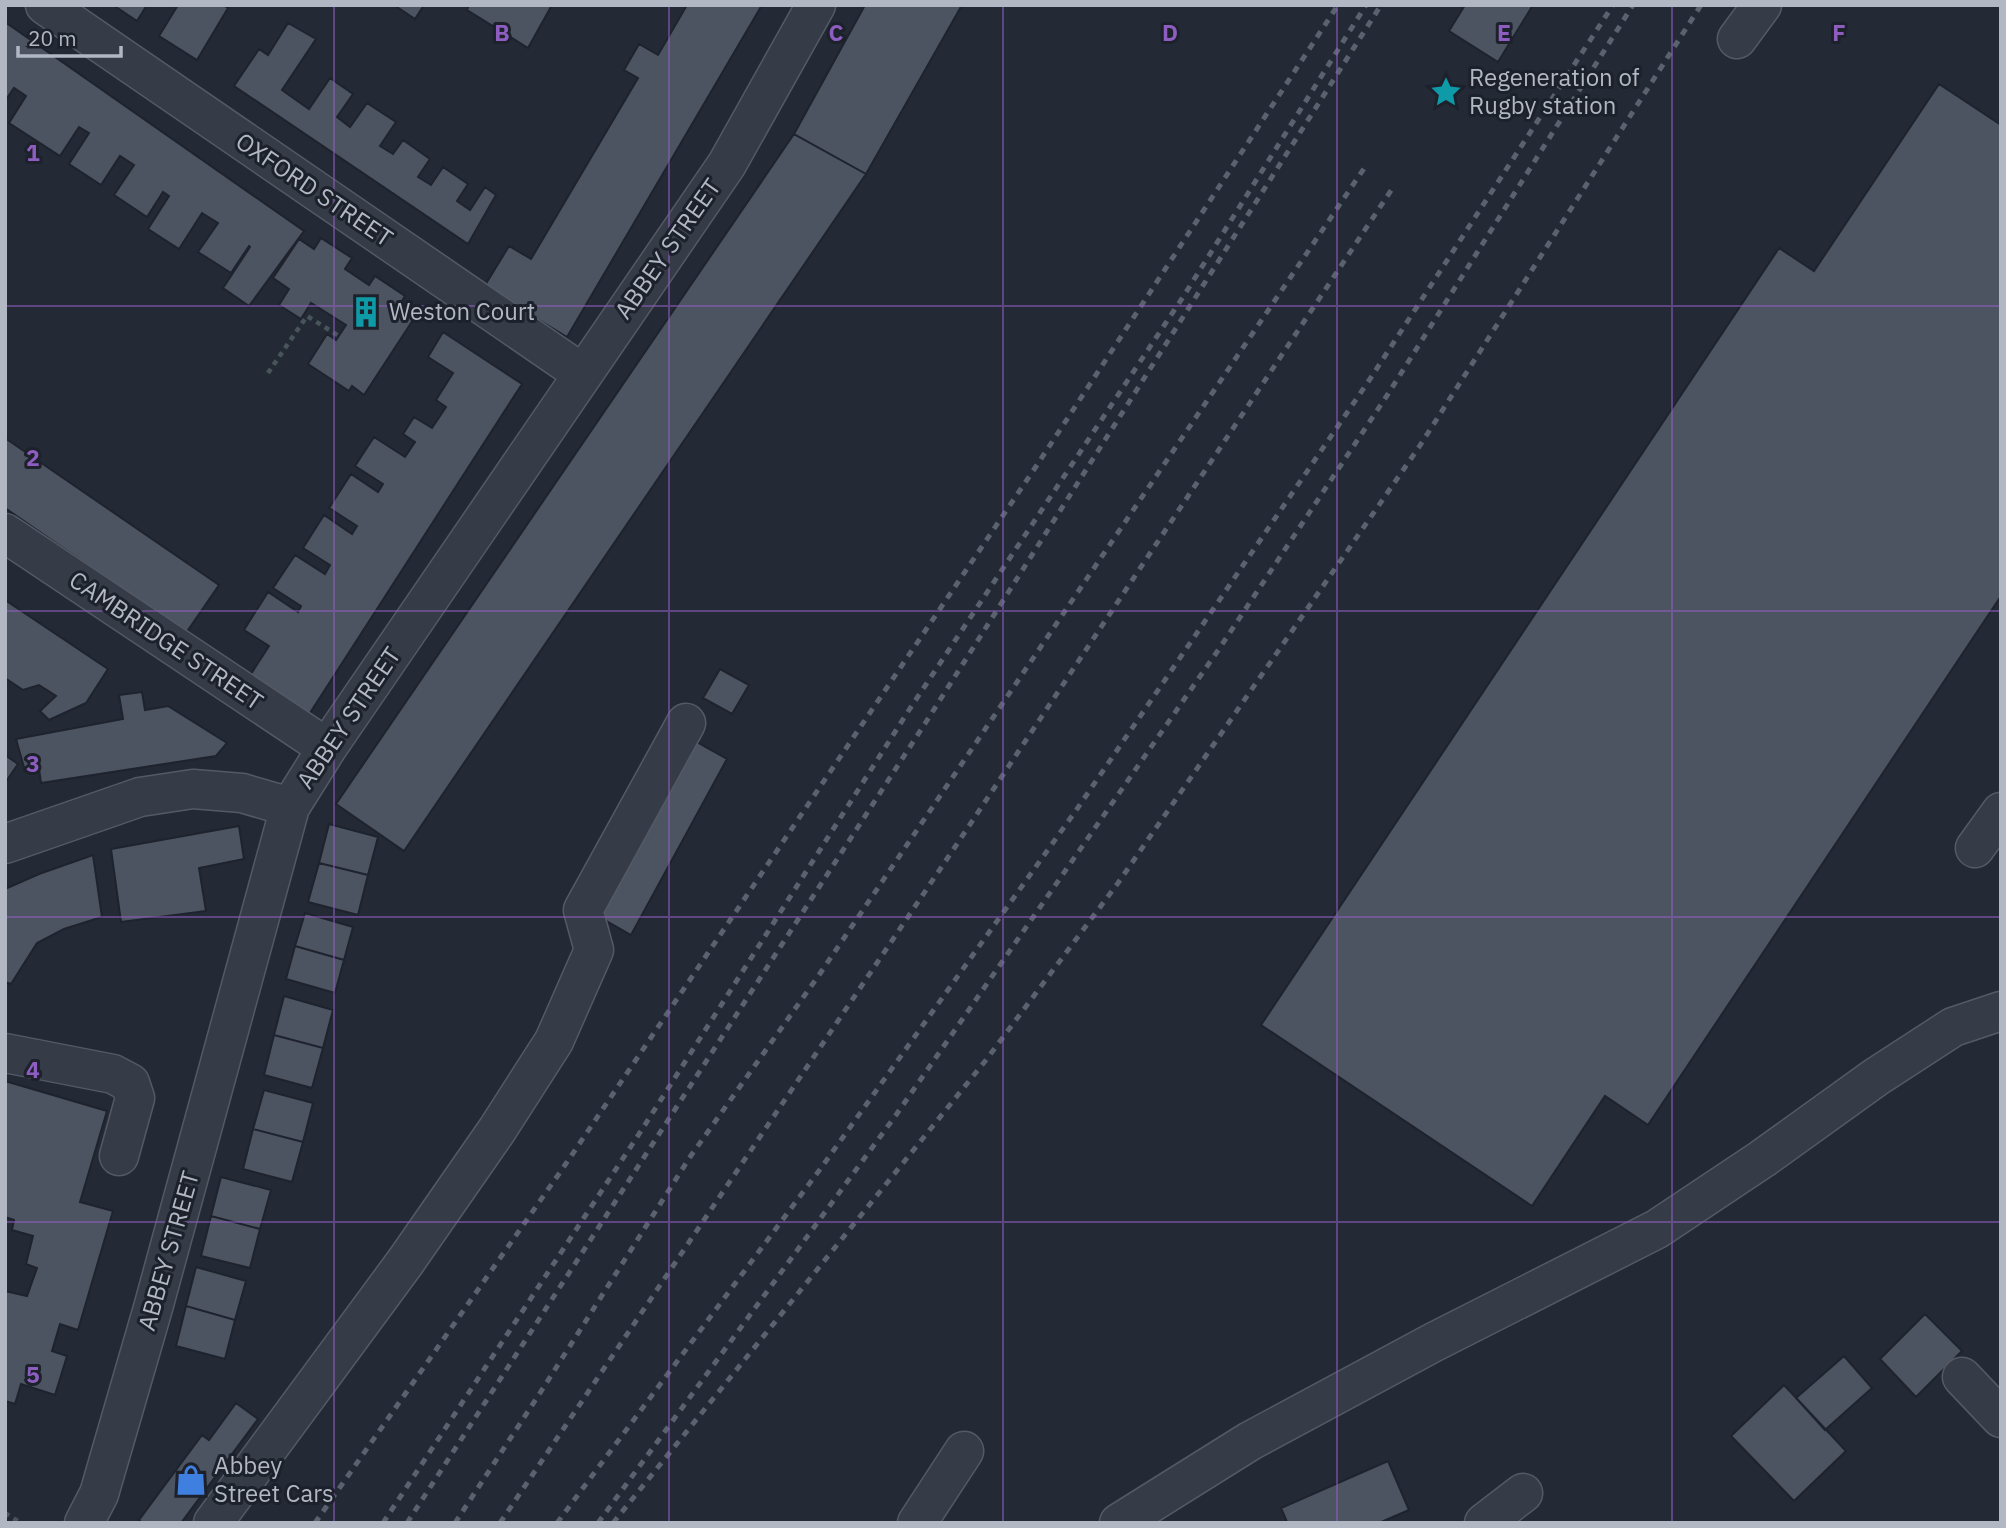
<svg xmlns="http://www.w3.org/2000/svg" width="2006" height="1528" font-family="'IBM Plex Sans',sans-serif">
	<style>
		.building { fill: #4c5462; stroke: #1e232d; stroke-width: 2 }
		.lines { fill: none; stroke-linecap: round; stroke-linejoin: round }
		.minor-casing { stroke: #545a65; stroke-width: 41 }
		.path { stroke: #475559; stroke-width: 4.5; stroke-dasharray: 5 5; stroke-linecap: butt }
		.minor { stroke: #363c47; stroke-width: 38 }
		.rail { stroke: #5b626f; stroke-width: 5; stroke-dasharray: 7 7; stroke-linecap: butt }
		.grid { fill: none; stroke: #8e5dc0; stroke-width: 2; stroke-opacity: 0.55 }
		.labels { text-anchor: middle; stroke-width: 6; stroke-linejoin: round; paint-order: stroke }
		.poi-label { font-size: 24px; fill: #b1b7c3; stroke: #1c212b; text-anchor: start }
		.street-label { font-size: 24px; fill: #b1b7c3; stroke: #1c212b }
		.grid-label { font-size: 23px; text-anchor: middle; font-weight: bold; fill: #8e5dc0; stroke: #1c212b; stroke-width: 6; stroke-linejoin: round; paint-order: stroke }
	</style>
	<rect width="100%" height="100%" fill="#232a36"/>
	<path class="building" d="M 113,5 L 147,5 L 137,21 Z
		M 178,5 L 223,5 L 228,8 L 197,60 L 159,36 Z
		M 394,5 L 424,5 L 415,19 Z
		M 469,5 L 552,5 L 528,48 L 467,10 Z
		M 687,5 L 762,5 L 567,337 L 484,287 L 509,246 L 531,259 L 638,78 L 624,70 L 639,44 L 658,55 Z
		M 865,5 L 962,5 L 866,174 L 794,134 Z
		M 1465,5 L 1533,5 L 1498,62 L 1449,31 Z
		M 5,22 L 304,231 L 249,306 L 223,288 L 250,247 L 249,246 L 231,273 L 198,252 L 218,223 L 202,213 L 179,249 L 148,229 L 169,196 L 163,192 L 147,217 L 114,195 L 134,165 L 120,156 L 101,185 L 69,164 L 89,133 L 79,127 L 60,156 L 9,123 L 26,96 L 14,88 L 5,101 Z
		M 288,23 L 316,39 L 282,90 L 309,109 L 330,78 L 353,94 L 337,117 L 350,127 L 367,103 L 396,122 L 380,146 L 393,154 L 403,140 L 430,159 L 418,177 L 431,185 L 443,167 L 468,184 L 457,201 L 470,210 L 485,187 L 496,195 L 468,244 L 234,86 L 259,49 L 268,55 Z
		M 1939,84 L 2001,125 L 2001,596 L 1648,1125 L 1605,1096 L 1532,1206 L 1261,1025 L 1779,248 L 1814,271 Z
		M 794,134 L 866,174 L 404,851 L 336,804 Z
		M 321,238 L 352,258 L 345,269 L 369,285 L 375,276 L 405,296 L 399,306 L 415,317 L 364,395 L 352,386 L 349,391 L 308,364 L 327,334 L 336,340 L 346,325 L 311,303 L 301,319 L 279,305 L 289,289 L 273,278 L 299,239 L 314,249 Z
		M 443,332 L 522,384 L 308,716 L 249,677 L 269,646 L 244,630 L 268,592 L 298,612 L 301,606 L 273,588 L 295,555 L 325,574 L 330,565 L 303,548 L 324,515 L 352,534 L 357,526 L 329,508 L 351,474 L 378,492 L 383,484 L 355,466 L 374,437 L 405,457 L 415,442 L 403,434 L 414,417 L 432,428 L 446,407 L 436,400 L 453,373 L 428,357 Z
		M 5,438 L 219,585 L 186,633 L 5,508 Z
		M 5,600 L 108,669 L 86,703 L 49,720 L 40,711 L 56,696 L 39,685 L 23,690 L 5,678 Z
		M 720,669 L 749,685 L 732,714 L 703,698 Z
		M 142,692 L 145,710 L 168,706 L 227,743 L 216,756 L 41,783 L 39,769 L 25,771 L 16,739 L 123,719 L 119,695 Z
		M 693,740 L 727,759 L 631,935 L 596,915 Z
		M 5,755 L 18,764 L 5,783 Z
		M 329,824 L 378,837 L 368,875 L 319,863 Z
		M 239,826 L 244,859 L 199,868 L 206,911 L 121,922 L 111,849 Z
		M 93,855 L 102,917 L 64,929 L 37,943 L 11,984 L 5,982 L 5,889 L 39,874 Z
		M 319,863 L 368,875 L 358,915 L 308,902 Z
		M 305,913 L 353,927 L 344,960 L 295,946 Z
		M 295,946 L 344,960 L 335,993 L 286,979 Z
		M 284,996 L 333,1010 L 323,1048 L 274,1035 Z
		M 274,1035 L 323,1048 L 312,1088 L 264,1075 Z
		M 5,1081 L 107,1111 L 80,1202 L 113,1211 L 78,1330 L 60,1324 L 52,1351 L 67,1356 L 55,1395 L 21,1384 L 15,1404 L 5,1401 L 5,1291 L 27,1296 L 37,1268 L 26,1264 L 33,1236 L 12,1230 L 14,1220 L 5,1217 Z
		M 264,1090 L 313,1103 L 303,1142 L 253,1129 Z
		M 253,1129 L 303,1142 L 292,1182 L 243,1169 Z
		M 221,1177 L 271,1190 L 260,1229 L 211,1216 Z
		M 211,1216 L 260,1229 L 250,1268 L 201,1256 Z
		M 196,1267 L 246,1281 L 235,1320 L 186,1306 Z
		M 186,1306 L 235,1320 L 225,1359 L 176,1346 Z
		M 1925,1314 L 1962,1351 L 1916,1397 L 1880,1359 Z
		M 1844,1356 L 1872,1388 L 1825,1430 L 1796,1398 Z
		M 1784,1385 L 1846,1451 L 1794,1501 L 1731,1436 Z
		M 236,1403 L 258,1419 L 181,1523 L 142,1523 L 139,1520 L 202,1435 L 209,1440 Z
		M 1388,1461 L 1409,1510 L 1379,1523 L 1286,1523 L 1287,1522 L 1281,1508 Z"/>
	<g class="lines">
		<defs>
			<path id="minor" d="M 45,5 L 583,374
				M 1737,39 L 1762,5
				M 5,533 L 327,748
				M 5,844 L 140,797 L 193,789 L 242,793 L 290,807
				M 1975,848 L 2001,812
				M 5,1053 L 113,1074 L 130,1083 L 135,1098 L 119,1156
				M 1962,1377 L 2001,1418
				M 84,1523 L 99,1494 L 153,1308 L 290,807 L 327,748 L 727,164 L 816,5
				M 213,1523 L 406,1261 L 497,1130 L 554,1041 L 594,950 L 583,910 L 686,723
				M 917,1523 L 964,1451
				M 1119,1523 L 1250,1441 L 1434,1342 L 1657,1229 L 1762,1159 L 1876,1077 L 1953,1027 L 2001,1011
				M 1484,1523 L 1523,1493"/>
		</defs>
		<use href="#minor" class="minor-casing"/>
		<path class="path" d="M 268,373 L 307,316 L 339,336
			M 5,1513 L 21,1523"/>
		<use href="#minor" class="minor"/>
		<path class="rail" d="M 315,1523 L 563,1168 L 1037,465 L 1338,5
			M 383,1523 L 641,1131 L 909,710 L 1183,297 L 1366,5
			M 407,1523 L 926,722 L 1381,5
			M 455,1523 L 540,1393 L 690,1157 L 819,975 L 1365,167
			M 500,1523 L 955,847 L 1394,186
			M 557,1523 L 821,1168 L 1077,809 L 1370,379 L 1613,5
			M 598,1523 L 896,1115 L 1219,649 L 1388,394 L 1633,5
			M 613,1523 L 986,1060 L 1118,883 L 1419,447 L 1701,5"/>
	</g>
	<path class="grid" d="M 334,5 L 334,1523M 669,5 L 669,1523M 1003,5 L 1003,1523M 1337,5 L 1337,1523M 1672,5 L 1672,1523M 5,306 L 2001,306M 5,611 L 2001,611M 5,917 L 2001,917M 5,1222 L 2001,1222"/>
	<defs>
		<symbol id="sight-bare" viewBox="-9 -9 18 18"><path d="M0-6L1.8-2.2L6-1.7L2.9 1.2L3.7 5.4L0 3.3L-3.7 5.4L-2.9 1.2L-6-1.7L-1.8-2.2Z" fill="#0f9aa8" stroke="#1c212b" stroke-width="2.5" paint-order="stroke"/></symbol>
		<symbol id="building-bare" viewBox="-9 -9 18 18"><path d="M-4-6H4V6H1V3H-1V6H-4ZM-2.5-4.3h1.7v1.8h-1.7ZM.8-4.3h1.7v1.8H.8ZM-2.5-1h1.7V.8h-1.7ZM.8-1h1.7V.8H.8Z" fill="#0f9aa8" stroke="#1c212b" stroke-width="2.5" paint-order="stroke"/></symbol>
		<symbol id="shop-bare" viewBox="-9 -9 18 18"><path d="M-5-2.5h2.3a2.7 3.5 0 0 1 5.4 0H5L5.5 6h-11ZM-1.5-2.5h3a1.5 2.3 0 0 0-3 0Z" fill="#3f7fe0" stroke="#1c212b" stroke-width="2.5" paint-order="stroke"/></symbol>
	</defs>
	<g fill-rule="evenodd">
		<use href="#sight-bare" x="1424" y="70" width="44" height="44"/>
		<use href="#building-bare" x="344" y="290" width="44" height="44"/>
		<use href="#shop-bare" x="169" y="1458" width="44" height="44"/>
	</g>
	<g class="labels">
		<g class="poi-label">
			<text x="1469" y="86">Regeneration of<tspan x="1469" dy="28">Rugby station</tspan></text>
			<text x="389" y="320">Weston Court</text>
			<text x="214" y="1474">Abbey<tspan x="214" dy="28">Street Cars</tspan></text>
		</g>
		<g class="street-label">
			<text transform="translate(314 190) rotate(34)" y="8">OXFORD STREET</text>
			<text transform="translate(668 249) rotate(-55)" y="8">ABBEY STREET</text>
			<text transform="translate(166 641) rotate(34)" y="8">CAMBRIDGE STREET</text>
			<text transform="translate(349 718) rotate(-56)" y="8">ABBEY STREET</text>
			<text transform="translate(169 1251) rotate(-74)" y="8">ABBEY STREET</text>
		</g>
	</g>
	<g class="grid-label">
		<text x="502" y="41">B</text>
		<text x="836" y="41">C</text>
		<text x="1170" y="41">D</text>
		<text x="1504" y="41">E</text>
		<text x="1839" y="41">F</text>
		<text x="33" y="161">1</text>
		<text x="33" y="466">2</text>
		<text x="33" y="772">3</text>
		<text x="33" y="1078">4</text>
		<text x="33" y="1383">5</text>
	</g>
	<rect width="2006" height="1528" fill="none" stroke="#b1b7c3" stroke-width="14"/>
	<path d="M18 46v10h103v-10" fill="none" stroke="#b1b7c3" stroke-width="3.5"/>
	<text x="28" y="46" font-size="21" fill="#b1b7c3" stroke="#1c212b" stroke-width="5" paint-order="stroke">20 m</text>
</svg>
